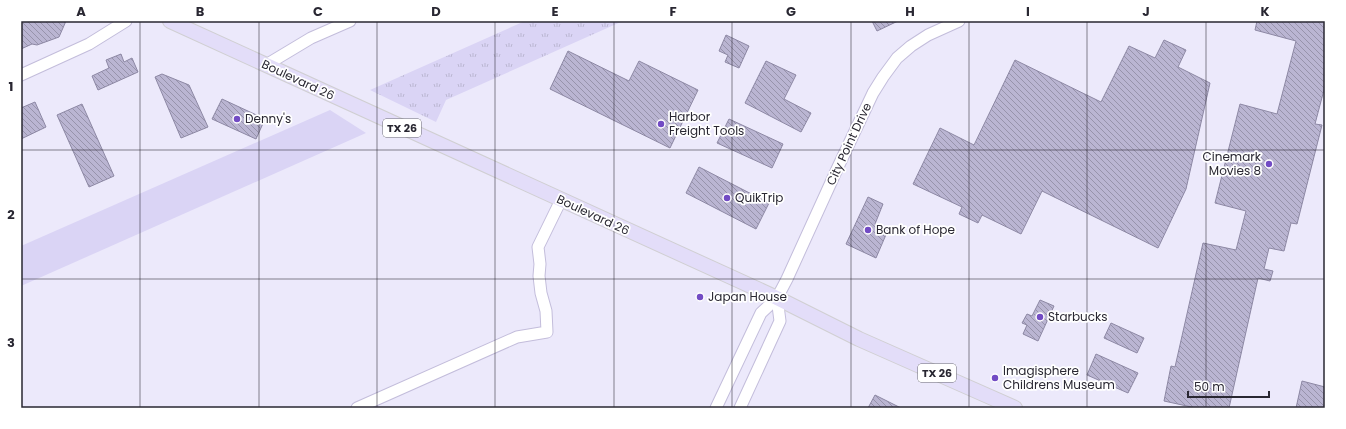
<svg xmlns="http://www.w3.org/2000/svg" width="1346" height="429" font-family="Poppins,sans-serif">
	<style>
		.grass { fill: #dad4f5 }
		.park { fill: url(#park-tufts) }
		.building { fill: url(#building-back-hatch); stroke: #8d88a4 }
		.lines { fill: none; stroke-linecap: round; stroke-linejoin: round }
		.minor-casing { stroke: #c3bddb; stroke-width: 13 }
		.major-casing { stroke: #d0cfd2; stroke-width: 16 }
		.minor { stroke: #fff; stroke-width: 11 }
		.major { stroke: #e3ddf9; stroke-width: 14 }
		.grid { fill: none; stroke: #292732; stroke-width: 1; stroke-opacity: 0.55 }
		.poi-dot { fill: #724bc4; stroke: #fff; stroke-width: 1.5 }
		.labels { text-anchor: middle; stroke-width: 3.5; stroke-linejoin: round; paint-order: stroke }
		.shield { fill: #fff; stroke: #696870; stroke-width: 1 }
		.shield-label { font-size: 11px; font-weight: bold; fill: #292732 }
		.street-label { font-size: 12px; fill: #292732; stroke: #fff }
		.poi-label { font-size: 12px; fill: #292732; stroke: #fff; text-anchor: start }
		.neatline { fill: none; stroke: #292732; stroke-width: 1.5 }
		.grid-label { font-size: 13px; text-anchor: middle; font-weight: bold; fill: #292732 }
	</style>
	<defs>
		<pattern id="park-tufts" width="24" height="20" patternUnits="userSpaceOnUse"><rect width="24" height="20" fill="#dad4f5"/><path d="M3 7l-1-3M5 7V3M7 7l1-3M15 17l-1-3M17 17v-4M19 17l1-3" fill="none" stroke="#bbb6d2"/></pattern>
		<pattern id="building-back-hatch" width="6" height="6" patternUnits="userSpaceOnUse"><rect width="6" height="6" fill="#bab5d2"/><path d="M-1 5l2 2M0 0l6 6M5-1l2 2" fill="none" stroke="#9793ab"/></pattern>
	</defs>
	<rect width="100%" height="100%" fill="#ece9fb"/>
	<path class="grass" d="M 330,110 L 366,133 L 21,286 L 21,246 Z"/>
	<path class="park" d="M 525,21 L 623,21 L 446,100 L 436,122 L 370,90 Z"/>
	<path class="building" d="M 21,21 L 66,21 L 59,37 L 37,45 L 32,44 L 21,49 Z
		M 872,21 L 898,21 L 877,31 Z
		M 1257,21 L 1325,21 L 1325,86 L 1315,124 L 1322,125 L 1297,224 L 1291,223 L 1284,251 L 1269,248 L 1264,269 L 1273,271 L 1270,281 L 1258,278 L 1229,408 L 1196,408 L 1164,401 L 1171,366 L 1175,367 L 1203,243 L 1236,250 L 1246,211 L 1215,203 L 1240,104 L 1277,114 L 1296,41 L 1255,30 Z
		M 726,35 L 749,46 L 739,68 L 725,62 L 728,55 L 719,51 Z
		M 1164,40 L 1186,50 L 1178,67 L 1210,83 L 1186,189 L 1158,248 L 1042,191 L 1021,234 L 982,215 L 978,223 L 959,214 L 962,207 L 913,184 L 940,128 L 974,145 L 1015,60 L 1101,102 L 1129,46 L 1155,58 Z
		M 568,51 L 629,81 L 639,61 L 698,90 L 670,148 L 550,89 Z
		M 121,54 L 124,62 L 132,58 L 138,72 L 98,90 L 92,76 L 109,68 L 106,60 Z
		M 766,61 L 796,75 L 784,99 L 811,113 L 801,132 L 745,103 Z
		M 162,74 L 189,85 L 208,127 L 181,138 L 155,77 Z
		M 222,99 L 265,119 L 256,139 L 212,119 Z
		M 35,102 L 46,127 L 21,139 L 21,108 Z
		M 82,104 L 114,176 L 89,187 L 57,115 Z
		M 729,119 L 783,144 L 772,168 L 717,143 Z
		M 699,167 L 769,203 L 756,229 L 686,193 Z
		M 868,197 L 883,204 L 875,224 L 888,230 L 876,258 L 846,244 Z
		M 1040,300 L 1054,306 L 1038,341 L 1023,334 L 1027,325 L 1022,323 L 1027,314 L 1032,316 Z
		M 1111,323 L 1144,338 L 1137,353 L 1104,338 Z
		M 1096,354 L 1138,373 L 1128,393 L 1087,375 Z
		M 1302,381 L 1325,387 L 1325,408 L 1296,408 Z
		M 875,395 L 901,408 L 868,408 Z"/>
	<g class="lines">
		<defs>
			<path id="minor" d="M 266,65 L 311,38 L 350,21
				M 21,75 L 89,44 L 126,21
				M 357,408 L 517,337 L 547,332 L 546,311 L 541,293 L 539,276 L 540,264 L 538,247 L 561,200
				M 716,408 L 761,313 L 777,298 L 787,279 L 838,167 L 873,93 L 883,77 L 897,58 L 911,46 L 928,35 L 959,21
				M 740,408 L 780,321 L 777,298"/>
			<path id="major" d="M 170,21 L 777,298 L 859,339 L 1015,408"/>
		</defs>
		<use href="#minor" class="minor-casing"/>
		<use href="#major" class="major-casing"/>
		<use href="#minor" class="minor"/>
		<use href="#major" class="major"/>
	</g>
	<path class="grid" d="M 140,21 L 140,408M 259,21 L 259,408M 377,21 L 377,408M 495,21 L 495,408M 614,21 L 614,408M 732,21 L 732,408M 851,21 L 851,408M 969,21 L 969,408M 1087,21 L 1087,408M 1206,21 L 1206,408M 21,150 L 1325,150M 21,279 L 1325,279"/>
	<g class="poi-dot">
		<circle cx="237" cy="119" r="4"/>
		<circle cx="661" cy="124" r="4"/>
		<circle cx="1269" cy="164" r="4"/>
		<circle cx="727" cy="198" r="4"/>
		<circle cx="868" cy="230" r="4"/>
		<circle cx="700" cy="297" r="4"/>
		<circle cx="1040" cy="317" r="4"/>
		<circle cx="995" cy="378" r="4"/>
	</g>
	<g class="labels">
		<g class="shield">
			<rect x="383" y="119" width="38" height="18" rx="3"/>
			<rect x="918" y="364" width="38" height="18" rx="3"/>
		</g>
		<g class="shield-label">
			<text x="402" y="132">TX 26</text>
			<text x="937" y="377">TX 26</text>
		</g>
		<g class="street-label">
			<text transform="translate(298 80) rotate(25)" y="4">Boulevard 26</text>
			<text transform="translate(849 144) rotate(-65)" y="4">City Point Drive</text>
			<text transform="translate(593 215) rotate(25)" y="4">Boulevard 26</text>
		</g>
		<g class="poi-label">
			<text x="669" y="121">Harbor<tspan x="669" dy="14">Freight Tools</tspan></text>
			<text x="245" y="123">Denny's</text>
			<text x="1261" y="161" text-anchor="end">Cinemark<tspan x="1261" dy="14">Movies 8</tspan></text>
			<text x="735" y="202">QuikTrip</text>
			<text x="876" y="234">Bank of Hope</text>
			<text x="708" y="301">Japan House</text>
			<text x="1048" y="321">Starbucks</text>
			<text x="1003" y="375">Imagisphere<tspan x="1003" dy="14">Childrens Museum</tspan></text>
		</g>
	</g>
	<rect width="1346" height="429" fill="none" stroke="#ffffff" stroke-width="44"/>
	<path d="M1188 391v6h81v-6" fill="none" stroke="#292732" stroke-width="2"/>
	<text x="1194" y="391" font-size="12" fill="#292732" stroke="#ffffff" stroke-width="3" paint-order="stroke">50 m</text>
	<rect x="22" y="22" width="1302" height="385" class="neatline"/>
	<g class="grid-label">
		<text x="81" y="16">A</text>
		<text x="200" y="16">B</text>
		<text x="318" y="16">C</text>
		<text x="436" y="16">D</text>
		<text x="555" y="16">E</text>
		<text x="673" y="16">F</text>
		<text x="791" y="16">G</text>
		<text x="910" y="16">H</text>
		<text x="1028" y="16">I</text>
		<text x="1146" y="16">J</text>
		<text x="1265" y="16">K</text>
		<text x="11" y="91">1</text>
		<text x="11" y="219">2</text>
		<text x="11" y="347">3</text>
	</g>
</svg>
